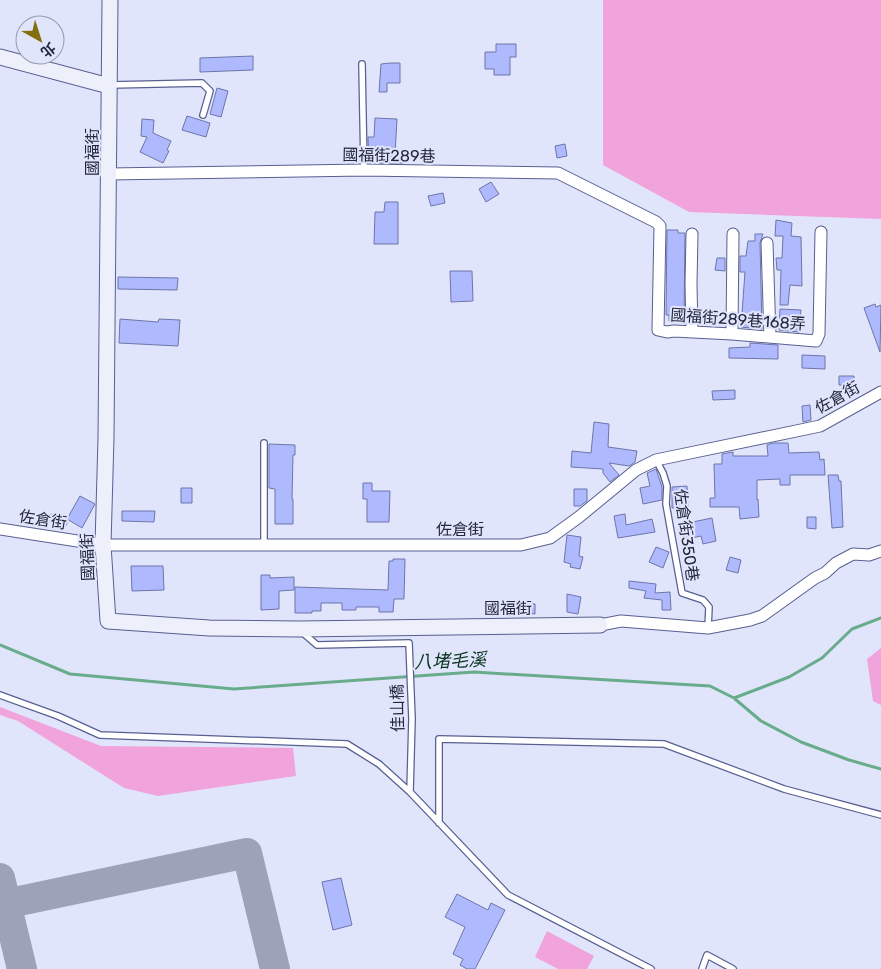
<svg xmlns="http://www.w3.org/2000/svg" width="881" height="969" font-family="Rubik,'Noto Sans TC',sans-serif">
	<style>
		.green { fill: #f1a3dc }
		.lines { fill: none; stroke-linecap: round; stroke-linejoin: round }
		.stream { stroke: #69ac8b; stroke-width: 3 }
		.taxiway { stroke: #9ea2b8; stroke-width: 30 }
		.building { fill: #afbafe; stroke: #6d75a9 }
		.lane-casing { stroke: #585f91; stroke-width: 8 }
		.street-casing { stroke: #585f91; stroke-width: 13 }
		.secondary-casing { stroke: #585f91; stroke-width: 17 }
		.lane { stroke: #fff; stroke-width: 5.5 }
		.street { stroke: #fff; stroke-width: 11 }
		.secondary { stroke: #edeffa; stroke-width: 15 }
		.labels { text-anchor: middle; stroke-width: 4; stroke-linejoin: round; paint-order: stroke }
		.street-label { font-size: 16px; fill: #24273d; stroke: #e0e5fc }
		.water-label { font-size: 18px; font-style: italic; fill: #09341e; stroke: #e0e5fc }
	</style>
	<rect width="100%" height="100%" fill="#e0e5fc"/>
	<path class="green" d="M 603,0 L 881,0 L 881,219 L 689,212 L 603,165 Z
		M 881,648 L 881,705 L 873,701 L 867,659 Z
		M 0,707 L 101,746 L 293,748 L 296,776 L 158,796 L 124,788 L 18,721 L 0,715 Z
		M 547,931 L 594,956 L 587,969 L 558,969 L 535,957 Z"/>
	<g class="lines">
		<path class="stream" d="M 0,645 L 70,674 L 234,689 L 474,672 L 710,686 L 734,698 L 789,677 L 822,658 L 852,629 L 881,618
			M 735,699 L 761,721 L 801,742 L 849,760 L 881,769"/>
		<path class="taxiway" d="M 0,878 L 22,969
			M 0,905 L 247,853 L 275,969"/>
	</g>
	<path class="building" d="M 496,44 L 516,44 L 516,57 L 510,57 L 510,75 L 494,75 L 494,69 L 485,69 L 485,52 L 496,52 Z
		M 253,56 L 253,70 L 200,72 L 200,58 Z
		M 391,63 L 400,63 L 400,83 L 387,83 L 387,92 L 379,92 L 381,64 Z
		M 217,88 L 228,91 L 221,117 L 210,114 Z
		M 187,116 L 210,123 L 206,137 L 182,130 Z
		M 375,118 L 397,119 L 395,154 L 404,154 L 404,163 L 369,163 L 368,137 L 374,137 Z
		M 142,119 L 154,120 L 153,133 L 171,141 L 167,150 L 169,151 L 163,163 L 140,152 L 147,137 L 141,136 Z
		M 565,144 L 567,156 L 557,158 L 555,146 Z
		M 491,182 L 499,194 L 486,202 L 479,189 Z
		M 443,193 L 445,203 L 431,206 L 428,196 Z
		M 385,202 L 398,202 L 398,244 L 374,244 L 375,212 L 384,212 Z
		M 776,220 L 792,223 L 791,236 L 801,237 L 802,286 L 790,285 L 788,305 L 780,305 L 781,270 L 777,270 L 776,258 L 782,258 L 783,236 L 775,236 Z
		M 667,230 L 678,230 L 678,233 L 685,233 L 684,322 L 669,321 L 669,315 L 666,315 Z
		M 755,234 L 763,234 L 760,243 L 762,329 L 741,327 L 745,272 L 740,272 L 740,256 L 746,256 L 748,241 L 755,241 Z
		M 717,258 L 725,258 L 725,271 L 715,270 Z
		M 450,271 L 472,271 L 473,301 L 451,302 Z
		M 118,277 L 178,278 L 177,290 L 118,289 Z
		M 875,304 L 876,307 L 881,305 L 880,352 L 864,308 Z
		M 780,309 L 801,310 L 799,332 L 779,330 Z
		M 120,319 L 158,322 L 159,319 L 180,320 L 178,346 L 119,343 Z
		M 750,343 L 778,345 L 778,359 L 729,358 L 729,348 L 750,347 Z
		M 802,355 L 825,356 L 825,369 L 802,368 Z
		M 839,376 L 854,376 L 854,385 L 839,385 Z
		M 735,390 L 735,399 L 713,400 L 712,391 Z
		M 810,405 L 811,420 L 803,422 L 802,406 Z
		M 594,422 L 609,424 L 608,447 L 637,451 L 635,462 L 629,466 L 609,463 L 619,475 L 610,482 L 603,473 L 603,469 L 571,467 L 572,451 L 591,453 Z
		M 773,443 L 788,443 L 789,453 L 819,452 L 820,460 L 824,459 L 825,475 L 790,475 L 790,485 L 780,485 L 780,479 L 757,480 L 757,500 L 758,499 L 759,517 L 740,519 L 739,507 L 710,507 L 710,498 L 715,498 L 714,464 L 722,464 L 722,454 L 733,452 L 733,456 L 768,456 L 767,445 Z
		M 269,444 L 295,445 L 295,455 L 293,455 L 292,499 L 293,499 L 293,524 L 275,524 L 275,489 L 269,488 Z
		M 656,469 L 662,487 L 662,500 L 643,504 L 640,488 L 650,486 L 647,473 Z
		M 828,475 L 838,475 L 839,481 L 841,481 L 843,527 L 832,528 Z
		M 363,483 L 372,483 L 372,491 L 390,491 L 389,522 L 367,522 L 367,499 L 363,499 Z
		M 687,486 L 688,508 L 672,508 L 672,487 Z
		M 181,488 L 192,488 L 192,503 L 181,503 Z
		M 574,489 L 587,489 L 587,501 L 580,506 L 574,506 Z
		M 80,496 L 95,504 L 82,528 L 67,519 Z
		M 122,511 L 155,511 L 154,522 L 122,521 Z
		M 51,514 L 68,522 L 64,529 L 48,521 Z
		M 625,514 L 626,525 L 652,519 L 655,532 L 618,538 L 614,516 Z
		M 807,517 L 816,517 L 816,529 L 807,528 Z
		M 712,518 L 716,541 L 703,544 L 701,536 L 682,540 L 678,525 Z
		M 567,535 L 581,537 L 579,556 L 583,557 L 580,569 L 570,567 L 571,564 L 564,562 Z
		M 656,547 L 669,552 L 663,568 L 649,562 Z
		M 730,557 L 741,560 L 738,573 L 726,570 Z
		M 393,559 L 405,559 L 404,599 L 394,599 L 393,612 L 379,612 L 379,607 L 356,607 L 356,610 L 342,610 L 342,603 L 321,603 L 321,611 L 312,611 L 312,613 L 295,613 L 295,587 L 388,590 L 389,561 L 393,561 Z
		M 131,566 L 163,566 L 164,590 L 132,591 Z
		M 261,575 L 270,575 L 270,578 L 294,577 L 294,590 L 279,591 L 279,609 L 261,610 Z
		M 629,581 L 656,584 L 655,593 L 670,592 L 671,610 L 662,610 L 662,600 L 644,598 L 646,591 L 629,588 Z
		M 567,594 L 581,597 L 578,614 L 567,612 Z
		M 513,601 L 521,602 L 521,604 L 535,604 L 535,614 L 499,610 L 499,604 L 512,604 Z
		M 341,878 L 352,925 L 333,930 L 322,882 Z
		M 457,894 L 488,910 L 491,903 L 505,910 L 475,969 L 467,969 L 460,965 L 463,959 L 453,954 L 465,927 L 445,917 Z"/>
	<g class="lines">
		<defs>
			<path id="lane" d="M 362,64 L 364,170
				M 110,85 L 202,83 L 210,91 L 203,115
				M 264,443 L 264,545
				M 656,460 L 663,473 L 667,486 L 666,504 L 682,593 L 703,600 L 709,607 L 708,628
				M 302,632 L 317,645 L 409,643 L 412,719 L 410,792 L 508,895 L 651,969
				M 0,695 L 58,716 L 100,735 L 347,744 L 379,764 L 410,792
				M 439,823 L 439,739 L 664,744 L 784,789 L 881,815
				M 702,969 L 707,955 L 733,969"/>
			<path id="street" d="M 109,174 L 364,170 L 558,173 L 656,222 L 660,226 L 658,330 L 667,332 L 674,331 L 732,334 L 816,341 L 819,334 L 821,232
				M 767,243 L 770,337
				M 692,331 L 691,284 L 692,234
				M 732,334 L 733,234
				M 0,529 L 103,545 L 521,545 L 550,538 L 579,517 L 636,470 L 656,460 L 820,426 L 881,392
				M 600,625 L 621,621 L 708,628 L 750,620 L 762,616 L 815,578 L 825,573 L 836,563 L 853,554 L 869,555 L 881,551"/>
			<path id="secondary" d="M 110,0 L 106,438 L 103,545 L 108,621 L 209,628 L 299,629 L 600,625
				M 0,57 L 109,86"/>
		</defs>
		<use href="#lane" class="lane-casing"/>
		<use href="#street" class="street-casing"/>
		<use href="#secondary" class="secondary-casing"/>
		<use href="#lane" class="lane"/>
		<use href="#street" class="street"/>
		<use href="#secondary" class="secondary"/>
	</g>
	<g class="labels">
		<g class="street-label">
			<text transform="translate(92 152) rotate(-90)" y="6">國福街</text>
			<text transform="translate(389 155) rotate(1)" y="6">國福街289巷</text>
			<text transform="translate(738 319) rotate(4)" y="6">國福街289巷168弄</text>
			<text transform="translate(837 397) rotate(-29)" y="6">佐倉街</text>
			<text transform="translate(43 519) rotate(9)" y="6">佐倉街</text>
			<text x="460" y="535">佐倉街</text>
			<text transform="translate(687 535) rotate(82)" y="6">佐倉街350巷</text>
			<text transform="translate(87 557) rotate(-92)" y="6">國福街</text>
			<text x="508" y="614">國福街</text>
			<text transform="translate(397 708) rotate(-91)" y="6">佳山橋</text>
		</g>
		<g class="water-label">
			<text transform="translate(450 661) rotate(-2)" y="6">八堵毛溪</text>
		</g>
	</g>
	<g transform="translate(40 40) rotate(141)"><circle r="24" fill="#e0e5fc" stroke="#9599b0"/>
	<path d="M0-4L9 19L0 12L-9 19Z" fill="#826f0e"/>
	<text y="-8" font-size="14" font-weight="bold" text-anchor="middle" fill="#24273d">北</text>
	</g>
</svg>
